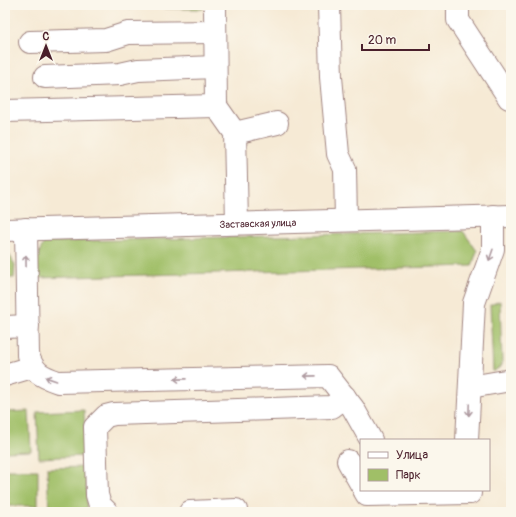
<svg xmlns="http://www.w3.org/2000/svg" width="516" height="517" font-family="Pangolin,sans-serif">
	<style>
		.green { fill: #a0bf67; stroke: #756f49 }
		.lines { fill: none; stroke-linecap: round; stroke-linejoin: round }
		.minor-casing { stroke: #a08480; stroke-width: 24 }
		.minor { stroke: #fff; stroke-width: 22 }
		.oneway { stroke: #ae9aa0 }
		.labels { text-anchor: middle; stroke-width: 4; stroke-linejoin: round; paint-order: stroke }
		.street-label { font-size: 10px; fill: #4a1f2b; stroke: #fbf7ec }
	</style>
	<rect width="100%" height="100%" fill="#fbf7ec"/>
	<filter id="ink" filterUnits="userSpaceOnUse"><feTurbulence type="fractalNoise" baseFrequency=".025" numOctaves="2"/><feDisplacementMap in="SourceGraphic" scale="8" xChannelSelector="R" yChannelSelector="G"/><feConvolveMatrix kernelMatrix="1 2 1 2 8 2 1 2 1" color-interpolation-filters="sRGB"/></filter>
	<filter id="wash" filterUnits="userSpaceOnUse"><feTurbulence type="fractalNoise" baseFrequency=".012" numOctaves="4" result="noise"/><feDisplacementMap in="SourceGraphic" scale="16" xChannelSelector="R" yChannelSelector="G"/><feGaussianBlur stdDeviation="0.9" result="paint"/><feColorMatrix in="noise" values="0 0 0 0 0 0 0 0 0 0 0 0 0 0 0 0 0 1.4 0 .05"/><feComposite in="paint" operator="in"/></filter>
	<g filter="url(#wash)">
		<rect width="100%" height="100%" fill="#f6ead5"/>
		<path class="green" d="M 129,5 L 203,5 L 203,9 L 129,8 Z
			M 463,231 L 477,251 L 472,266 L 36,278 L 34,264 L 44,242 Z
			M 5,247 L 15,265 L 14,278 L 5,278 Z
			M 500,301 L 502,362 L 500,367 L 493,372 L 490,305 Z
			M 84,410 L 86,456 L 39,458 L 37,412 Z
			M 29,411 L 31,451 L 5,452 L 5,412 Z
			M 86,467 L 87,512 L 49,512 L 47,468 Z
			M 5,470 L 38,470 L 38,506 L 5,506 Z"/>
	</g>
	<g filter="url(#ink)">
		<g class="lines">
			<defs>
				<g id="minor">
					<path d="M 215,5 L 216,106 L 235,133 L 237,223"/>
					<path d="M 329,5 L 331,77 L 338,154 L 345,169 L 346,220"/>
					<path d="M 458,5 L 458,20 L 509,98"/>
					<path d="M 30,42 L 106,40 L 128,33 L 215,32"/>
					<path d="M 45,77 L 120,74 L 138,70 L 215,67"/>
					<path d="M 5,111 L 216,106"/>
					<path d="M 235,133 L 277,123"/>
					<path d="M 26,229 L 28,355 C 34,373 41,376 58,382 L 328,376 L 353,408 L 371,440"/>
					<path id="s1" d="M 5,230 L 511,216"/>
					<path d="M 5,327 L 28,326"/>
					<path d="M 5,375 L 32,367"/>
					<path d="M 470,387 L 511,380"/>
					<path d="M 467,440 L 474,303 L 493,249 L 493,216"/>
					<path d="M 348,461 L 361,484"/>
					<path d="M 364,490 L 367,495 L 470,493"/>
					<path d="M 107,512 L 100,505 L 97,495 L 95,427 L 106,416 L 114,414 L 332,407 L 345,397"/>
					<path d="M 190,512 L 236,510"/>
				</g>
			</defs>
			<use href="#minor" class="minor-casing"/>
			<use href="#minor" class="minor"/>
		</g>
		<defs><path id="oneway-shaft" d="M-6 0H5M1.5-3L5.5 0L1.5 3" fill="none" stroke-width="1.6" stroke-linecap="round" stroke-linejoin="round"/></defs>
		<g class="oneway">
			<use href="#oneway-shaft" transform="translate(491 255) rotate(109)"/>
			<use href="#oneway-shaft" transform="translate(26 261) rotate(-91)"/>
			<use href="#oneway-shaft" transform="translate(310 376) rotate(179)"/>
			<use href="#oneway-shaft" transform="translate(51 379) rotate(-161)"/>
			<use href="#oneway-shaft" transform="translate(180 379) rotate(179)"/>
			<use href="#oneway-shaft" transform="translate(469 410) rotate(92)"/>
		</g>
	</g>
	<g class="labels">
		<g class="street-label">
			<text dy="4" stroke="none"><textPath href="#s1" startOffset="253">Заставская улица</textPath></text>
		</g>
	</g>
	<rect width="516" height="517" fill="none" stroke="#fbf7ec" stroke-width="20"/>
	<rect x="360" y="439" width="130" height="52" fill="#fbf7ec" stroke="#b4a19f"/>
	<rect x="368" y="452" width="20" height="6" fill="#ffffff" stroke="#b4a19f"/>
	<text x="396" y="459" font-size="12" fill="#4a1f2b">Улица</text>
	<rect x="368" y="469" width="20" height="12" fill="#a0bf67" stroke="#b4a19f"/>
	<text x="396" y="479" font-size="12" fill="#4a1f2b">Парк</text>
	<g transform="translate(46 46)" stroke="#fbf7ec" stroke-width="3" paint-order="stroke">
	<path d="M0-3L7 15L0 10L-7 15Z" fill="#4a1f2b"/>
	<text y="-6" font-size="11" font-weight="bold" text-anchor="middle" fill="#4a1f2b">С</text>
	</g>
	<path d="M362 44v6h67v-6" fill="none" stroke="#4a1f2b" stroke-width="2"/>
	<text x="368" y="44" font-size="12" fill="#4a1f2b" stroke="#fbf7ec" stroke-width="3" paint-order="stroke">20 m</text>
</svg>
